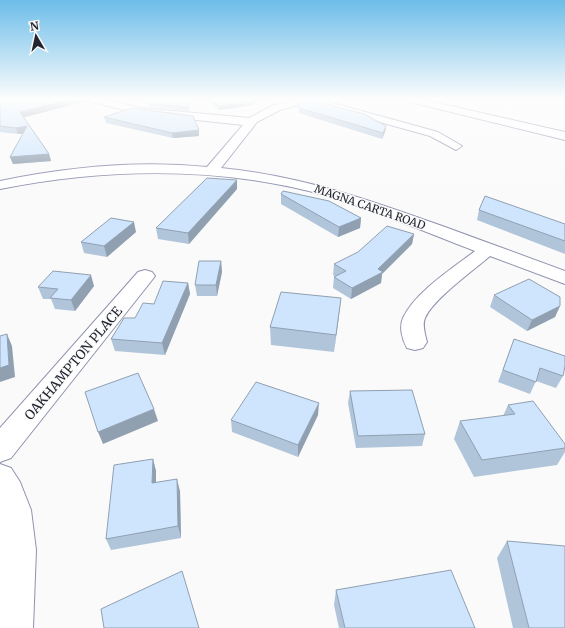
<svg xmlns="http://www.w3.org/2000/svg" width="565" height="628" font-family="Merriweather,serif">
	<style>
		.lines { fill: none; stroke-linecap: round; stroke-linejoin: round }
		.minor-casing { stroke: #8e92ae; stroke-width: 2 }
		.major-casing { stroke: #8e92ae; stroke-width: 2 }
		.minor { fill: #fff; fill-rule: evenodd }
		.major { fill: #fff; fill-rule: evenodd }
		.wall { fill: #b1c5da }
		.shaded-wall { fill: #90a0b1 }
		.building { fill: #cee5fd; stroke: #90a0b1 }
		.labels { text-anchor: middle; stroke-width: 3; stroke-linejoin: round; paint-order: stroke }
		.far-street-label { font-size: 11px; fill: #22242f; stroke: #fafafa }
		.street-label { font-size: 13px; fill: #22242f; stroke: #fafafa }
	</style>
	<rect width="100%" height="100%" fill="#fafafa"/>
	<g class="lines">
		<defs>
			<path id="minor" d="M 86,99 L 102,99 L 141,108 L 249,118 L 272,106 L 298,99 L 318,99 L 438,132 L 462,146 L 456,150 L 430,136 L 308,102 L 280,110 L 257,122 L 221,168 C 302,176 370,200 445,227 C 485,242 525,256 565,271 L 565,284 L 490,256 C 474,270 433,299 425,318 C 422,325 425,334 427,342 L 423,348 L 415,350 L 407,348 C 402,339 399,327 403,318 C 415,292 453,268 475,251 C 425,232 375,210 324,195 C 218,166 107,168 0,189 L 0,181 C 68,167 138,160 207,167 L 243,125 L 141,114 L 88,101 Z
				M 145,270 L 152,272 L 155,276 L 152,280 L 11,458 L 0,462 L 0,428 L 138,272 Z
				M 0,464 L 11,468 L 20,482 L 31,510 L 36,550 L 33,628 L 0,628 Z"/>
			<path id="major" d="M 404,99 L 420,99 L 565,132 L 565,140 L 406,101 Z"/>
		</defs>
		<use href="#minor" class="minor-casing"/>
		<use href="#major" class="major-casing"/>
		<use href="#minor" class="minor"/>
		<use href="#major" class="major"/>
	</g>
	<path class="wall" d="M 0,99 L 86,101 L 24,117 L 49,154 L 51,161 L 13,164 L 10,157 L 23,134 L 18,134 L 0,132 Z
		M 155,99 L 186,99 L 189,107 L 190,111 L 150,107 L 150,104 L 156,101 Z
		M 205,99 L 258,99 L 253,105 L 219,110 Z
		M 322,99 L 334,99 L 333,102 Z
		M 299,101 L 386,126 L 385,132 L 382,139 L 299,113 Z
		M 104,117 L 199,136 L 173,138 L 106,123 Z
		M 237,189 L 189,244 L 158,239 L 156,228 Z
		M 281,194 L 361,218 L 360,228 L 338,237 L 281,204 Z
		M 479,210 L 565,224 L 565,254 L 477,220 Z
		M 136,232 L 107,257 L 84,253 L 81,242 Z
		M 414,234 L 412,244 L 382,274 L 381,283 L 351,299 L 333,288 L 334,277 L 335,276 L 333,275 L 334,264 Z
		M 221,261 L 222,272 L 217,296 L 197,296 L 195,285 Z
		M 188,283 L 190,294 L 165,355 L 115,351 L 111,339 L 135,318 L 154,304 Z
		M 94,286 L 75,311 L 55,309 L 51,299 L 43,299 L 38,287 Z
		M 494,295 L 560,306 L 555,317 L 527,331 L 490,307 Z
		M 339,315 L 334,352 L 271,345 L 270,327 Z
		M 514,339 L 563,376 L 556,388 L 536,381 L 530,394 L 498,382 Z
		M 350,391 L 425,434 L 422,446 L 356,448 L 348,403 Z
		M 508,405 L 565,444 L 565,452 L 557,465 L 474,477 L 454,439 L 460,421 L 503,416 Z
		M 318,415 L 298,457 L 232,432 L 231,420 Z
		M 153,459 L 156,471 L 156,482 L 180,491 L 181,538 L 111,550 L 106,539 Z
		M 507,541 L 565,628 L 513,628 L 497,558 Z
		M 336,590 L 475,628 L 339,628 L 334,605 Z"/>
	<path class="shaded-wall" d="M 71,99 L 86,99 L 86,101 L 22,118 L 20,112 Z
		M 255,99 L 258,99 L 253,105 L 219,110 L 219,106 Z
		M 27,126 L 29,133 L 18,134 L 16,128 Z
		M 386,126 L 385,132 L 382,139 L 383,133 Z
		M 199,130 L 199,136 L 173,138 L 172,133 Z
		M 49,154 L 51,161 L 13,164 L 10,157 Z
		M 237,180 L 237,189 L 189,244 L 188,233 Z
		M 361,218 L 360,228 L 338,237 L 339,227 Z
		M 134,222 L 136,232 L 107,257 L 104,246 Z
		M 414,234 L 412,244 L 382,274 L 381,283 L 351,299 L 352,288 L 378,269 Z
		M 221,261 L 222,272 L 217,296 L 216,285 Z
		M 91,275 L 94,286 L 75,311 L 71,300 Z
		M 188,283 L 190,294 L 165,355 L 162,343 Z
		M 341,298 L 339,315 L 334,352 L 336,335 Z
		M 560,306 L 555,317 L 527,331 L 532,320 Z
		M 7,334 L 12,346 L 15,377 L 0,382 L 0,368 Z
		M 319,403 L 318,415 L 298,457 L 298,445 Z
		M 154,409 L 158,421 L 103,444 L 98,432 Z
		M 153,459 L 156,471 L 156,495 L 152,483 Z
		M 177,479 L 180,491 L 181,538 L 178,526 Z"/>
	<path class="building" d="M 0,99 L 71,99 L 20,112 L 49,154 L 10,157 L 27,126 L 16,128 L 0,126 Z
		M 156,99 L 186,99 L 189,107 L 150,104 L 157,101 Z
		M 209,99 L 255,99 L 253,102 L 219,106 Z
		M 308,99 L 364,114 L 386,126 L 383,133 L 299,108 L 299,101 Z
		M 132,108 L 193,116 L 199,130 L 172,133 L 104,117 Z
		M 207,178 L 237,180 L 188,233 L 156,228 Z
		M 283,191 L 329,201 L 361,218 L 339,227 L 281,194 Z
		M 485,196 L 565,224 L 565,241 L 479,210 Z
		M 111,218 L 134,222 L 104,246 L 81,242 Z
		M 387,226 L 414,234 L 378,269 L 383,272 L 352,288 L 334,277 L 346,271 L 334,264 L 358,252 Z
		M 199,261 L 221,261 L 216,285 L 195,285 Z
		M 53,271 L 91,275 L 71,300 L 50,298 L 58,289 L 38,287 Z
		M 529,279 L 560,297 L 560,306 L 532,320 L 494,295 Z
		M 163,281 L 188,283 L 162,343 L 111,339 L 124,318 L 135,318 L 143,303 L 154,304 Z
		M 281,292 L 341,298 L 336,335 L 270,327 Z
		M 7,334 L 9,365 L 0,368 L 0,336 Z
		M 514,339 L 565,356 L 565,366 L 563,376 L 540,368 L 536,382 L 503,370 Z
		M 138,373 L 154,409 L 98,432 L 85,392 Z
		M 256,382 L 319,403 L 298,445 L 231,420 Z
		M 412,390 L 425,434 L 358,436 L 350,391 Z
		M 533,401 L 565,444 L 565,448 L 482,460 L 460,421 L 515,414 L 508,405 Z
		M 153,459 L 152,483 L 177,479 L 178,526 L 106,539 L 114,465 Z
		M 507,541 L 565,546 L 565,628 L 529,628 Z
		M 451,570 L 475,628 L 345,628 L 336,590 Z
		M 182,571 L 199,628 L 104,628 L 101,609 Z"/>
	<linearGradient id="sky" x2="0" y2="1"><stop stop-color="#6cbde9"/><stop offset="0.53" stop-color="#fdfdfd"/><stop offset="1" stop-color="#fdfdfd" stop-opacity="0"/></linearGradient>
	<rect width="565" height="187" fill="url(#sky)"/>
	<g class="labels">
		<g class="far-street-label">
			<text transform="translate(370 207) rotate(19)" y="4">MAGNA CARTA ROAD</text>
		</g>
		<g class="street-label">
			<text transform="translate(73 363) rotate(-50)" y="5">OAKHAMPTON PLACE</text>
		</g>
	</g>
	<g transform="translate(36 36) rotate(351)" stroke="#fafafa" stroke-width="3" paint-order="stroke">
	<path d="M0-3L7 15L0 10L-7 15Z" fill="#22242f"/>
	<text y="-6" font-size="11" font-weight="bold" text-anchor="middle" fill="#22242f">N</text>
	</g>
</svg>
